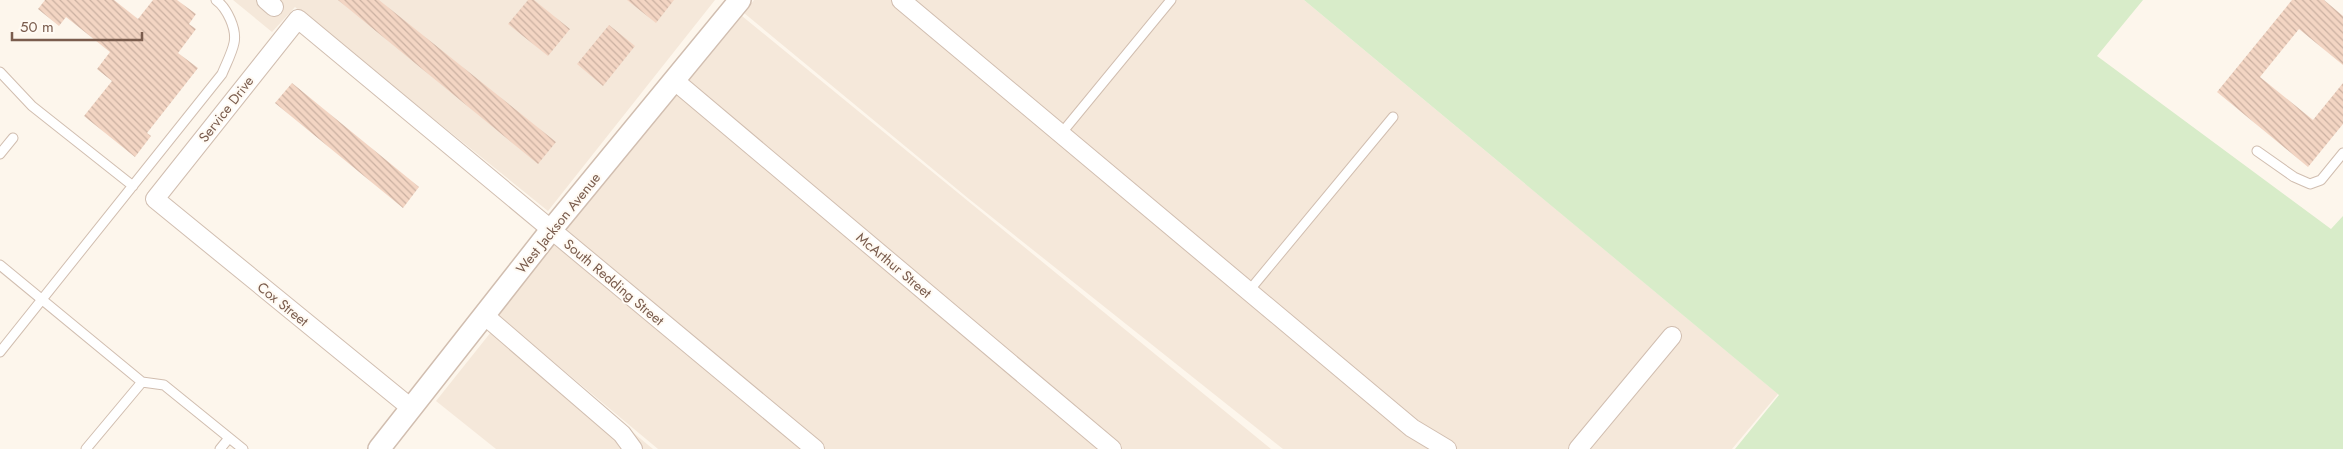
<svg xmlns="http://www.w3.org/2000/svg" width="2343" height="449" font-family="Jost,sans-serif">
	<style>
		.residential { fill: #f5e8da }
		.green { fill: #d8ecc9 }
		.building { fill: url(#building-back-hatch) }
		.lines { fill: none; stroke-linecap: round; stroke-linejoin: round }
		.service-casing { stroke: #d1beb0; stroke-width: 11 }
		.minor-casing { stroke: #d1beb0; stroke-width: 20 }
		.tertiary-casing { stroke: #d1beb0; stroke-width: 24 }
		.service { stroke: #fff; stroke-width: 9 }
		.minor { stroke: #fff; stroke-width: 18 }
		.tertiary { stroke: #fff; stroke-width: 21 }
		.labels { text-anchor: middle; stroke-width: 4; stroke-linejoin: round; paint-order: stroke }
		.street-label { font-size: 14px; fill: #7a5c4d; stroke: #fffaf3 }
	</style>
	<defs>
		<pattern id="building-back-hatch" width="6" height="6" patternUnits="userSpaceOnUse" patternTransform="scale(1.25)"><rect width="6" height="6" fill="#f3d5c3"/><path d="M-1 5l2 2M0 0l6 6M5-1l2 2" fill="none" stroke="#cab0a1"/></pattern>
	</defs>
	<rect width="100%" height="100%" fill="#fdf6ec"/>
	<path class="residential" d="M 233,0 L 715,0 L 548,211 L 295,7 L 272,32 Z
		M 754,0 L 1304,0 L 1778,394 L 1732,449 L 1283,449 L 969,199 L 744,13 Z
		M 742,16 L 1271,449 L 658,449 L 496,314 Z
		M 499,322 L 653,449 L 496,449 L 436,401 Z"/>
	<path class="green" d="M 1304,0 L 2143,0 L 2097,56 L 2331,229 L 2343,216 L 2343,449 L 1735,449 L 1779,395 Z"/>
	<path class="building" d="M 45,0 L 114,0 L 138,19 L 153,0 L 177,0 L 196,14 L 189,24 L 196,29 L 178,53 L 198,68 L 147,133 L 151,136 L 135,157 L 84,116 L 112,81 L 97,69 L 110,52 L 66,17 L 59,26 L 38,9 Z
		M 338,0 L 379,0 L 556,142 L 538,164 Z
		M 528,0 L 534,0 L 570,29 L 548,56 L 508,24 Z
		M 627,0 L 674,0 L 656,23 Z
		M 2292,0 L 2324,0 L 2343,16 L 2343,65 L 2299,29 L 2260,77 L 2313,120 L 2343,83 L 2343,124 L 2308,167 L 2217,92 Z
		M 609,25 L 635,46 L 603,86 L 577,64 Z
		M 292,83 L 419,187 L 403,208 L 275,103 Z"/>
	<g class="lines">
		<defs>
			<path id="service" d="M 0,72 L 32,106 L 133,186
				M 1060,135 L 1171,0
				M 2257,151 L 2294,177 L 2310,184 L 2321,180 L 2343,153
				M 0,154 L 13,138
				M 0,265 L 142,382 L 86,449
				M 1248,292 L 1393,117
				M 0,352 L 222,74 C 226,64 232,53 234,43 C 237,29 227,8 216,0
				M 142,382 L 164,385 L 243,449
				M 220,449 L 229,438"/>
			<path id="minor" d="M 266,0 L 274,7
				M 901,0 L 1412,428 L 1447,449
				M 675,81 L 1112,449
				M 484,315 L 622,434 L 633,449
				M 411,408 L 155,199 L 298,19 L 815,449
				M 1578,449 L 1672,336"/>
			<path id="tertiary" d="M 379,449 L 551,230 L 740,0"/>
		</defs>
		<use href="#service" class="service-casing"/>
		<use href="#minor" class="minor-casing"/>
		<use href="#tertiary" class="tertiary-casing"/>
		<use href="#service" class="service"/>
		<use href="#minor" class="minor"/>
		<use href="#tertiary" class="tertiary"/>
	</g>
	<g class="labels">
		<g class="street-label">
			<text transform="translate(226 109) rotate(-52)" y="5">Service Drive</text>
			<text transform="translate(558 223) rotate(-51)" y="5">West Jackson Avenue</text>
			<text transform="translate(894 265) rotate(40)" y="5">McArthur Street</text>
			<text transform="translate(614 282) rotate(40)" y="5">South Redding Street</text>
			<text transform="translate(283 304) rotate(39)" y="5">Cox Street</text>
		</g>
	</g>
	<path d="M12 32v8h130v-8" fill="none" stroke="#7a5c4d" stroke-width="2.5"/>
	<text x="20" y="32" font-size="15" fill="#7a5c4d" stroke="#fffaf3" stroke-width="4" paint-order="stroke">50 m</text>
</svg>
